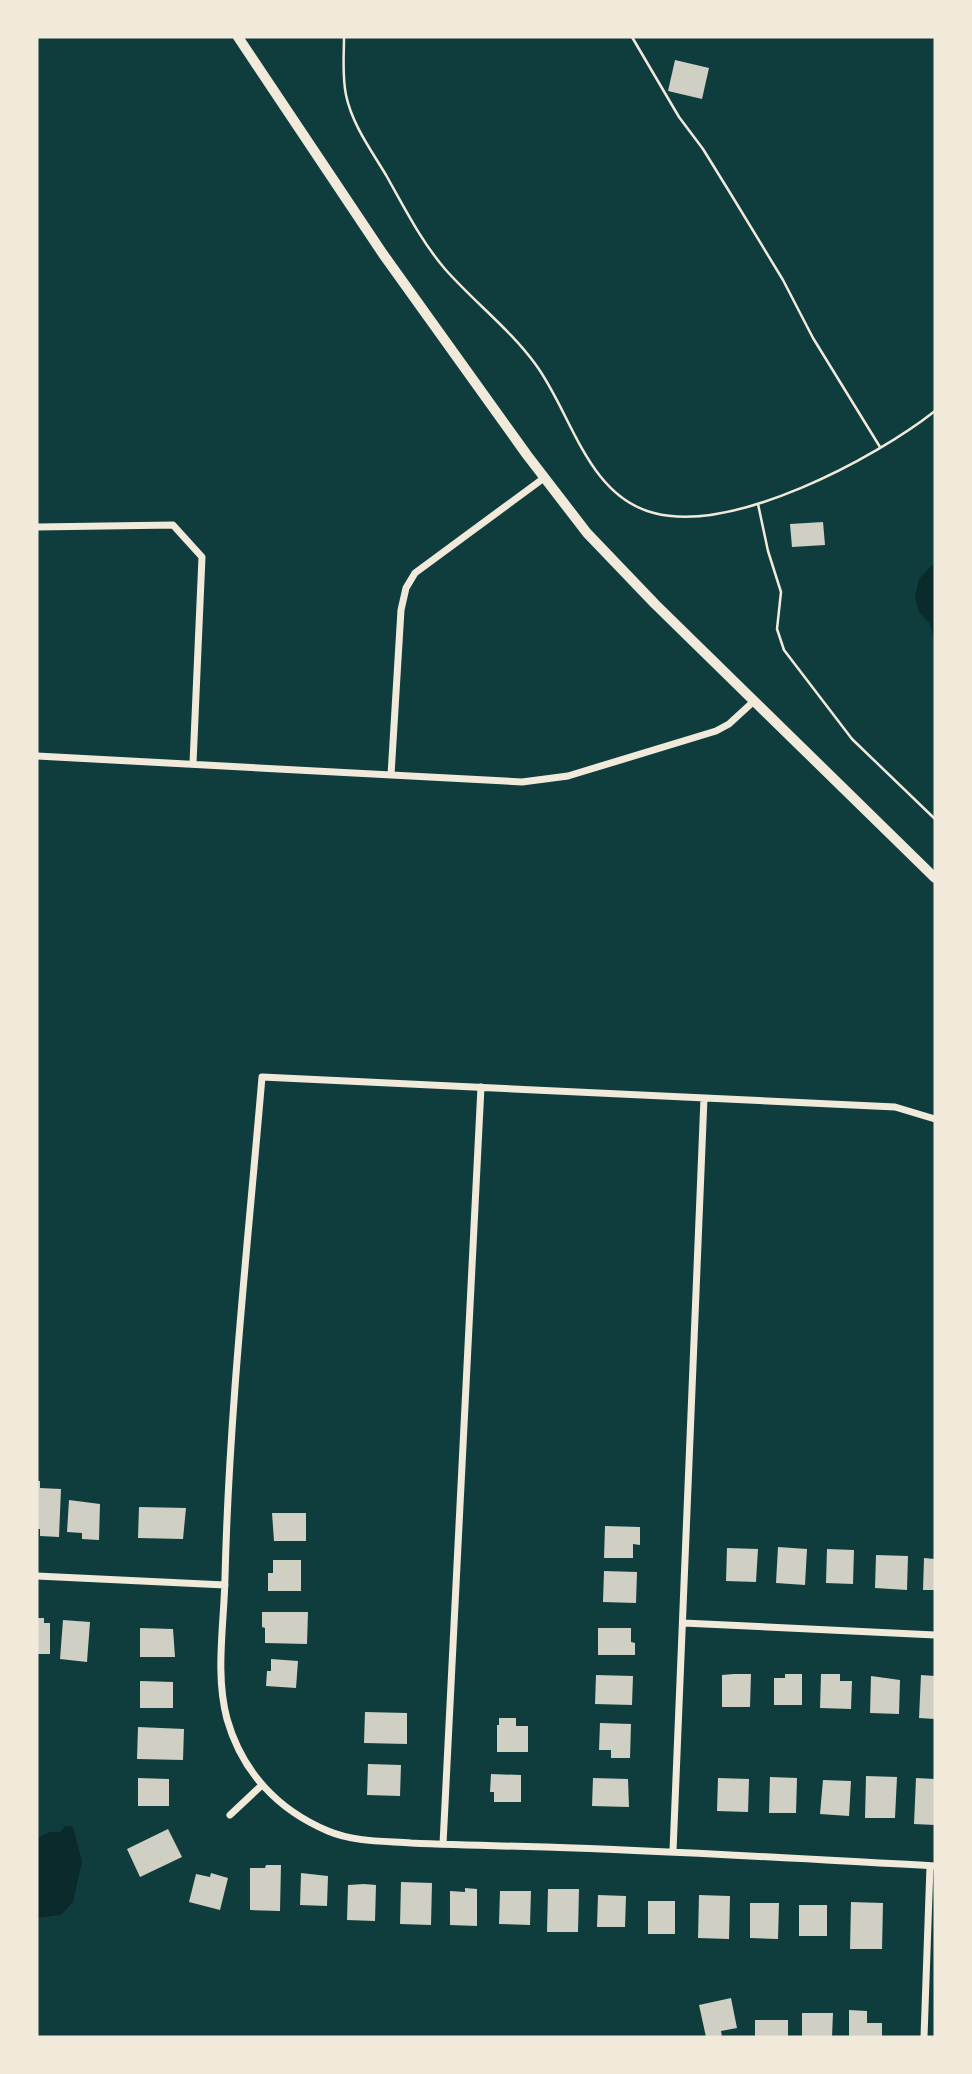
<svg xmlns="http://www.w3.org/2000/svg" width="972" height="2074" font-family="Cabin,sans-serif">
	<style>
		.water { fill: #0a2a2b }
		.building { fill: #cfcfc3 }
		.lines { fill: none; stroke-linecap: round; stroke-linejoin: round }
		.path { stroke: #f1e9da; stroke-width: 2.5 }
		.minor { stroke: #f1e9da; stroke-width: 7 }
		.tertiary { stroke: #f1e9da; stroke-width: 10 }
	</style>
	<rect width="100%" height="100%" fill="#0f3d3e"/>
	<path class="water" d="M 935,562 L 935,645 L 930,624 L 919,612 L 915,597 L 919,579 Z
		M 65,1826 L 73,1827 L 82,1861 L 73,1902 L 61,1915 L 37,1918 L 37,1838 L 50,1832 L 60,1832 Z"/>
	<path class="building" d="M 675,60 L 709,68 L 702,99 L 668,91 Z
		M 823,522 L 825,545 L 792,547 L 790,524 Z
		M 37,1481 L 40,1481 L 40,1488 L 61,1489 L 59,1537 L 40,1536 L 40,1529 L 37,1529 Z
		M 69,1500 L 100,1504 L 99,1540 L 82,1539 L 82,1533 L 67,1532 Z
		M 139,1507 L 186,1508 L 183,1539 L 138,1538 Z
		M 272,1513 L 306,1513 L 306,1541 L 274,1541 Z
		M 605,1526 L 640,1527 L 640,1545 L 633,1544 L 633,1558 L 604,1558 Z
		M 778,1547 L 807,1549 L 805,1585 L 776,1583 Z
		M 727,1548 L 758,1549 L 756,1582 L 726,1581 Z
		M 827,1549 L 854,1550 L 853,1584 L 826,1583 Z
		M 876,1555 L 908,1556 L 907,1590 L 875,1588 Z
		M 924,1558 L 935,1559 L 935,1590 L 923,1590 Z
		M 273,1560 L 301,1560 L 301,1591 L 268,1591 L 268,1573 L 273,1573 Z
		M 604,1571 L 637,1572 L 636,1603 L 603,1602 Z
		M 262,1612 L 308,1612 L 307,1644 L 265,1643 L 265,1628 L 262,1627 Z
		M 37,1618 L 44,1618 L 44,1623 L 50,1623 L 50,1654 L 37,1654 Z
		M 63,1620 L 90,1622 L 87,1662 L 60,1659 Z
		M 140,1628 L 173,1629 L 175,1657 L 140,1657 Z
		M 598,1628 L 631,1628 L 631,1642 L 635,1643 L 635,1655 L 598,1655 Z
		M 271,1659 L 298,1661 L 296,1688 L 266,1686 L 267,1671 L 271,1671 Z
		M 734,1674 L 751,1674 L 750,1707 L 722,1707 L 722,1675 Z
		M 785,1674 L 802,1674 L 802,1705 L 774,1705 L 774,1678 L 785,1678 Z
		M 821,1674 L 840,1674 L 840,1681 L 852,1681 L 851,1709 L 820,1708 Z
		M 596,1675 L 633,1676 L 632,1705 L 595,1704 Z
		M 921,1675 L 935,1676 L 935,1719 L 919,1718 Z
		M 871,1676 L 900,1680 L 899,1714 L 870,1713 Z
		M 140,1681 L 173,1682 L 173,1708 L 140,1708 Z
		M 365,1712 L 407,1713 L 407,1744 L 364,1743 Z
		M 499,1718 L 516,1718 L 516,1726 L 528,1726 L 528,1752 L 497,1752 L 497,1725 L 499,1725 Z
		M 600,1723 L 631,1724 L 630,1758 L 611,1758 L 611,1750 L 599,1750 Z
		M 138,1727 L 184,1729 L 183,1760 L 137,1759 Z
		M 368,1764 L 401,1765 L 400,1796 L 367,1795 Z
		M 491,1774 L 521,1775 L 521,1802 L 494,1802 L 494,1792 L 490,1792 Z
		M 866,1776 L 897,1777 L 895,1818 L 865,1818 Z
		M 770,1777 L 797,1778 L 796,1813 L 769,1813 Z
		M 138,1778 L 169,1779 L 169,1806 L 138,1806 Z
		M 593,1778 L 628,1779 L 629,1807 L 592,1806 Z
		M 718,1778 L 749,1779 L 748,1812 L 717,1811 Z
		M 916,1778 L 935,1779 L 935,1825 L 914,1824 Z
		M 823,1780 L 851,1781 L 849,1816 L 820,1814 Z
		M 168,1829 L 182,1857 L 140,1877 L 127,1849 Z
		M 266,1865 L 281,1865 L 280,1911 L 250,1910 L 250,1868 L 265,1868 Z
		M 211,1873 L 228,1878 L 220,1910 L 189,1902 L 196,1874 L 210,1877 Z
		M 301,1873 L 328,1876 L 327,1906 L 300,1905 Z
		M 401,1882 L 432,1883 L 431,1925 L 400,1924 Z
		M 364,1884 L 376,1885 L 375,1921 L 347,1920 L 348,1885 Z
		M 465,1888 L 477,1889 L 477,1926 L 450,1925 L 450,1891 L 465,1892 Z
		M 548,1889 L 579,1889 L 578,1932 L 547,1932 Z
		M 500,1891 L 531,1891 L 530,1925 L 499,1924 Z
		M 598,1895 L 626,1896 L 625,1927 L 597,1927 Z
		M 699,1895 L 730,1896 L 729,1939 L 698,1938 Z
		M 648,1901 L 675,1901 L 675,1934 L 648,1934 Z
		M 851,1902 L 883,1903 L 882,1949 L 850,1949 Z
		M 750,1903 L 779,1903 L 778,1939 L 750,1938 Z
		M 799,1905 L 827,1905 L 827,1936 L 799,1936 Z
		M 731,1998 L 737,2028 L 721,2031 L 722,2037 L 706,2037 L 699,2005 Z
		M 849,2010 L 867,2011 L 867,2023 L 882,2023 L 882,2037 L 849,2037 Z
		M 802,2013 L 833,2013 L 832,2037 L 802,2037 Z
		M 755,2020 L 788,2020 L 788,2037 L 755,2037 Z"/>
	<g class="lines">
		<path class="path" d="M 344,37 C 344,56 342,76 346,95 C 352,124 371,150 386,175 C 404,207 421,241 445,269 C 474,302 510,329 536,365 C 572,414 587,496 654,513 C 733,534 874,459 935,411
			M 632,37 L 679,117 L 703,149 L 732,196 L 783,280 L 813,338 L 880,447
			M 758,504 L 768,551 L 781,592 L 777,629 L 784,650 L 852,739 L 935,819"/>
		<path class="minor" d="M 37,527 L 173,525 L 202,557 L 193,763
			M 37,756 L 522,782 L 568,776 L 716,731 L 729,724 L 754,701
			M 391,775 L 401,610 L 406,588 L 415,573 L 544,478
			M 935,1119 L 895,1107 L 262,1077 C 248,1243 229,1411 225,1578 C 224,1625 215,1674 227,1719 C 242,1772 278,1810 328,1831 C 354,1842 383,1841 411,1843 C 456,1845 501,1846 546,1847 C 676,1851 805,1859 935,1866
			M 37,1576 L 225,1585
			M 683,1623 L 935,1635
			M 230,1815 L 262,1785
			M 443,1844 L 481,1087
			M 673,1851 L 704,1098
			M 924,2037 L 930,1866"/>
		<path class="tertiary" d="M 238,37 L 383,254 L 527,455 L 587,533 L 655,604 L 935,878"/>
	</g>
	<rect width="972" height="2074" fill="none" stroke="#f1e9da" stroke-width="77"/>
</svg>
